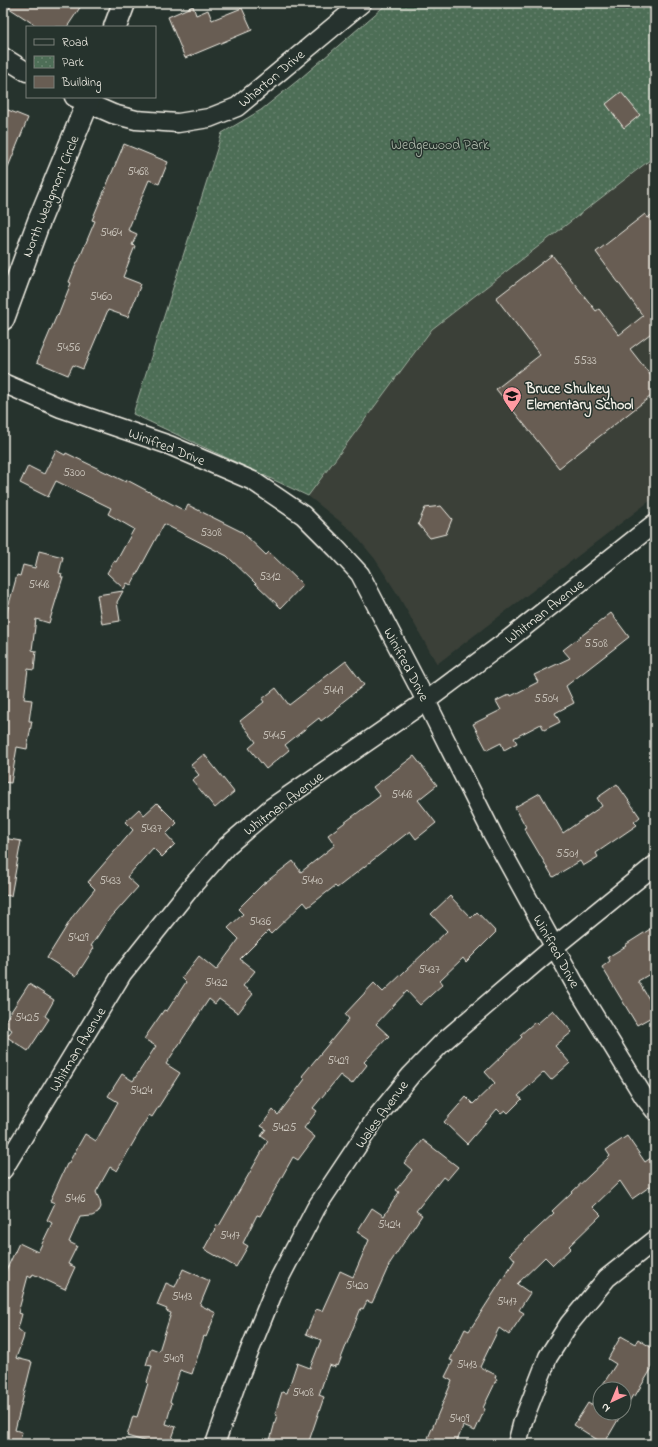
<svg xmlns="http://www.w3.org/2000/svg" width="658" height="1447" font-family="'Indie Flower',sans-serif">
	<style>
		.built { fill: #3a4038 }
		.park { fill: url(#park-dots); stroke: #a1b0a0 }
		.building { fill: #685d53; stroke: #f4f1e8 }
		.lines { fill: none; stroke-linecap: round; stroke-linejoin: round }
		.minor-casing { stroke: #f4f1e8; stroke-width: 21 }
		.tertiary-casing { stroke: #f4f1e8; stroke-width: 25 }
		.minor { stroke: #26332d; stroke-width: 18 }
		.tertiary { stroke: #26332d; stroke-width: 22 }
		.labels { text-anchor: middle; stroke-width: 3; stroke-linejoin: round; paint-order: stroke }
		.number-label { font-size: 12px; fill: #d1ccc3 }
		.street-label { font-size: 14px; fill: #f4f1e8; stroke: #26332d }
		.park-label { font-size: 14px; fill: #b2bdae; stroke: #26332d }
		.poi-label { font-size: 14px; font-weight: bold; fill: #f4f1e8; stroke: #26332d; text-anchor: start }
	</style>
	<defs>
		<pattern id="park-dots" width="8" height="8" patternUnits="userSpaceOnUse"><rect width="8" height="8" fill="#4e6e57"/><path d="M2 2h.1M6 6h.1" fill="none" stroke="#68836f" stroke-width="1.8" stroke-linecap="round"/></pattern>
	</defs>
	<rect width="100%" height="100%" fill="#26332d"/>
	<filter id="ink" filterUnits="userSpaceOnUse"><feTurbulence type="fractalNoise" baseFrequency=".025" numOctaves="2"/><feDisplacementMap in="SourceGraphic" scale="8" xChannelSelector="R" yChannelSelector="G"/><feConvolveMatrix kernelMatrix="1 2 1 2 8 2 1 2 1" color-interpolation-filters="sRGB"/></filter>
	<g filter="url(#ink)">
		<path class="built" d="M 655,156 L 655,497 L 437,664 L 398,595 L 375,559 L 351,530 L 308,496 L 432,329 Z"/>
		<path class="park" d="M 388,3 L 655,3 L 655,156 L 432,329 L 308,496 L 133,414 L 222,133 L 261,110 L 302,77 Z"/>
		<path class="building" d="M 3,3 L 83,3 L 67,27 L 38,27 L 3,4 Z
			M 193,6 L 196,15 L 208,10 L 212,20 L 242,8 L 252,30 L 185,58 L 168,17 Z
			M 621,92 L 640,115 L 624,128 L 606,104 Z
			M 3,108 L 28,118 L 4,177 L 3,177 Z
			M 124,144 L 168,162 L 159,184 L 149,180 L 128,230 L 137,234 L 132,245 L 135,246 L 123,277 L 141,284 L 128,317 L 108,310 L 83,369 L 73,365 L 68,375 L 37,362 L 57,315 L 58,316 L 71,283 L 69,282 L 77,262 L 78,262 L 95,221 L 92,220 Z
			M 655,211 L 655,332 L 654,331 L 630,349 L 655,381 L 655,393 L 559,468 L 496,389 L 540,355 L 496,298 L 552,255 L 596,311 L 599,309 L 619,335 L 643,316 L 596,252 L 645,214 L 648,218 Z
			M 56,450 L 65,455 L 66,453 L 126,482 L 127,480 L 185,511 L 188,505 L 242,532 L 266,555 L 269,552 L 303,585 L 281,608 L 227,556 L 164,524 L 131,585 L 127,583 L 124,589 L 107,573 L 114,561 L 116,562 L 134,529 L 108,514 L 111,508 L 56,481 L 48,497 L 20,483 L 28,466 L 44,474 Z
			M 441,506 L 452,519 L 446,534 L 430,538 L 418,524 L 425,508 Z
			M 39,551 L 63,557 L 59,573 L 62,574 L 61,577 L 63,577 L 49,623 L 36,619 L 32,650 L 36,651 L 34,670 L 28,669 L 24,699 L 32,700 L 29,721 L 32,721 L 27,749 L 17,747 L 11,783 L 3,782 L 3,634 L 6,615 L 17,575 L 20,576 L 23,565 L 35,568 Z
			M 123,591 L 117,602 L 120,621 L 102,624 L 97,595 Z
			M 611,613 L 629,637 L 566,686 L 574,703 L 555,713 L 560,722 L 544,730 L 541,724 L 514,738 L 517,743 L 504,750 L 501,743 L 487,750 L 473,724 L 501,710 L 496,701 L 510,694 L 511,696 L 538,682 L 534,675 L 570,658 L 563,650 Z
			M 346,661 L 364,685 L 340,704 L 341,706 L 321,721 L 319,718 L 285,745 L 289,750 L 266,769 L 249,748 L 256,742 L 240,721 L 264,702 L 262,699 L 276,688 L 289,705 Z
			M 204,754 L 234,792 L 215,808 L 192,780 L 199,775 L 191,765 Z
			M 414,756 L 437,785 L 418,800 L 436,823 L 416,839 L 410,831 L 337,888 L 335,886 L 308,907 L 304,902 L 271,934 L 268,931 L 240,959 L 255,971 L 243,986 L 253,994 L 238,1013 L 219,999 L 215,1004 L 209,999 L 166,1064 L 180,1073 L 152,1117 L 149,1115 L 117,1171 L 110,1167 L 96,1192 L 100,1201 L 101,1207 L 98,1213 L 92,1216 L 80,1217 L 69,1242 L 77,1246 L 68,1264 L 75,1267 L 65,1289 L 33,1274 L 31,1278 L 28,1276 L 18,1313 L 22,1314 L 18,1329 L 24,1334 L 23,1339 L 16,1358 L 32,1362 L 15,1430 L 22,1432 L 19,1444 L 3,1444 L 3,1277 L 19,1243 L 38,1252 L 52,1223 L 47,1220 L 55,1203 L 50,1201 L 67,1164 L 68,1164 L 85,1134 L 96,1141 L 118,1102 L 108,1096 L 122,1074 L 133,1081 L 156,1046 L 144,1039 L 164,1010 L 167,1011 L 186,982 L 182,978 L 199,956 L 216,970 L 239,939 L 228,928 L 243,914 L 238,909 L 262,885 L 293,861 L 301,872 L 335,845 L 328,835 L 380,796 L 373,787 Z
			M 617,784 L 640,817 L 634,822 L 637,825 L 596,853 L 598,857 L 583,866 L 580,861 L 553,877 L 524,828 L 526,827 L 515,807 L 540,793 L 563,833 L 602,806 L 597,798 Z
			M 157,803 L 177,823 L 166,834 L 175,844 L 162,857 L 153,848 L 127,877 L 138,887 L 107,922 L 91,946 L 94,948 L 76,976 L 47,958 L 73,916 L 95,889 L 88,882 L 133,830 L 125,822 L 139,809 L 144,815 Z
			M 3,838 L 21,841 L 11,896 L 3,895 Z
			M 450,896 L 471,918 L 477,912 L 496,932 L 466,962 L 463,958 L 440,980 L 443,984 L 420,1005 L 407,991 L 376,1024 L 389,1036 L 364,1062 L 367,1065 L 352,1084 L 340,1075 L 313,1108 L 317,1111 L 304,1128 L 315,1137 L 298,1160 L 293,1157 L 260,1216 L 257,1215 L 243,1243 L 248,1246 L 236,1267 L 204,1249 L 217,1225 L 219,1226 L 268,1141 L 261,1136 L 266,1129 L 261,1126 L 273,1110 L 278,1115 L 305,1079 L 302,1076 L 349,1019 L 345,1014 L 374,983 L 383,992 L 447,931 L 431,914 Z
			M 655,926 L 655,971 L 638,981 L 655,1009 L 655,1015 L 637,1025 L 602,967 L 610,961 L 608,957 L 626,946 L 625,945 Z
			M 29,984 L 54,1000 L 45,1016 L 49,1019 L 28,1051 L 7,1037 L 12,1030 L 3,1024 Z
			M 553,1010 L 572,1032 L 555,1046 L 570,1063 L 551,1080 L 544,1072 L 518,1096 L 522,1099 L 508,1113 L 505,1110 L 501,1113 L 497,1109 L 467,1144 L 444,1122 L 466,1097 L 473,1104 L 495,1083 L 485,1072 L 522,1037 L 520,1035 L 535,1022 L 537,1024 Z
			M 627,1136 L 645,1162 L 655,1155 L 655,1183 L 632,1199 L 620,1181 L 593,1207 L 601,1215 L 569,1246 L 571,1248 L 553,1265 L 545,1257 L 517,1284 L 530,1293 L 519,1310 L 524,1313 L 509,1335 L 499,1328 L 480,1367 L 496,1375 L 495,1378 L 497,1379 L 483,1408 L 485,1409 L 475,1431 L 463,1426 L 456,1444 L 443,1444 L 428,1438 L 452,1381 L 445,1377 L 453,1361 L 450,1360 L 465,1329 L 469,1331 L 515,1260 L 510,1254 L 554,1213 L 552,1211 L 610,1156 L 606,1150 Z
			M 423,1140 L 458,1167 L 447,1180 L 443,1177 L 416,1211 L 422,1215 L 390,1263 L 372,1303 L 367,1301 L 363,1309 L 361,1308 L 338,1366 L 335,1365 L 335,1367 L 329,1365 L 319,1395 L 324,1397 L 308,1444 L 269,1444 L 277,1415 L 275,1414 L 282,1392 L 287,1393 L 297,1363 L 310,1368 L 321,1340 L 306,1334 L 316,1309 L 322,1311 L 340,1271 L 353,1277 L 369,1240 L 357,1232 L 372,1208 L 384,1216 L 399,1192 L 396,1190 L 412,1170 L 404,1163 Z
			M 183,1269 L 210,1281 L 200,1305 L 216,1313 L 206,1337 L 204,1336 L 192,1374 L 180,1370 L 170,1402 L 172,1403 L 166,1424 L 176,1427 L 170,1444 L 154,1444 L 127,1436 L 133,1416 L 137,1417 L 148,1383 L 147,1382 L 152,1366 L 146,1365 L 151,1348 L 159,1351 L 171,1313 L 166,1311 L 167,1309 L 157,1305 L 166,1283 L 175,1287 Z
			M 621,1336 L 635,1344 L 638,1339 L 655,1350 L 655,1363 L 635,1396 L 633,1395 L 624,1410 L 624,1389 L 600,1389 L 616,1364 L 608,1359 Z
			M 600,1390 L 600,1413 L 622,1413 L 604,1444 L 574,1425 L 588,1403 L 591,1405 Z"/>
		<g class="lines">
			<defs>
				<path id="minor" d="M 3,57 L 27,72
					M 74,97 L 113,114 L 136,120 L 178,123 L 209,118 L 237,107 L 362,3
					M 3,383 L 61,408 L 169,445 L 253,481 L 303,515 L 336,548 L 360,574 L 426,701 L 493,835 L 576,986 L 644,1097 L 655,1111
					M 3,1170 L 122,974 L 193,885 L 227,846 L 271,808 L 426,701 L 509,639 L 655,523
					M 215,1444 L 235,1387 L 277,1283 L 316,1208 L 376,1118 L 411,1075 L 443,1042 L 555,946 L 655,865
					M 517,1444 L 523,1421 L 548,1357 L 569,1324 L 607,1278 L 655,1240"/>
				<path id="tertiary" d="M 115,27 L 124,3
					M 3,319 L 39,221 L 90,97"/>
			</defs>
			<use href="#minor" class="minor-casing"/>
			<use href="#tertiary" class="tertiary-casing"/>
			<use href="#minor" class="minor"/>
			<use href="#tertiary" class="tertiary"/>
		</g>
	</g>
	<defs>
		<symbol id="school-pin" viewBox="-11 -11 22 30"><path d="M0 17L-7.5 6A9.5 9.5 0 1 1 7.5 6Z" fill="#ff9aa2" stroke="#26332d"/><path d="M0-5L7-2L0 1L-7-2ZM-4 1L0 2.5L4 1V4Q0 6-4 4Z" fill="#111"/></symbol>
	</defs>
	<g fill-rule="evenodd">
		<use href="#school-pin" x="501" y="385" width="22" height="30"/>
	</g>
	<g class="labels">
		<g class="number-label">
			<text x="138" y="175">5468</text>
			<text x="111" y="236">5464</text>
			<text x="101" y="300">5460</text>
			<text x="68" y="351">5456</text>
			<text x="585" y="364">5533</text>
			<text x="74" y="476">5300</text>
			<text x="211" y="536">5308</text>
			<text x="270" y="580">5312</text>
			<text x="39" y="588">5448</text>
			<text x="596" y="647">5508</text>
			<text x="333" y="694">5449</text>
			<text x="546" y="702">5504</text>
			<text x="274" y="739">5445</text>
			<text x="402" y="798">5448</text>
			<text x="151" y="832">5437</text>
			<text x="567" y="857">5501</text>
			<text x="110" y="884">5433</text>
			<text x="312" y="884">5440</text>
			<text x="260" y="925">5436</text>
			<text x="78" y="941">5429</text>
			<text x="429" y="973">5437</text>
			<text x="216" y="986">5432</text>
			<text x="27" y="1021">5425</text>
			<text x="338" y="1064">5429</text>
			<text x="141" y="1094">5424</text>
			<text x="284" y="1131">5425</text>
			<text x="75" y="1202">5416</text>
			<text x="389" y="1228">5424</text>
			<text x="230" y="1239">5417</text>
			<text x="357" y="1289">5420</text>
			<text x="182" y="1300">5413</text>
			<text x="507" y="1305">5417</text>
			<text x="173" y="1362">5409</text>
			<text x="467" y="1368">5413</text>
			<text x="303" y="1396">5408</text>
			<text x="459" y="1422">5409</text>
		</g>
		<g class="street-label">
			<text transform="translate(271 78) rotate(-40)" y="5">Wharton Drive</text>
			<text transform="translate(50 196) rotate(-68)" y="5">North Wedgmont Circle</text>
			<text transform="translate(167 446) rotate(21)" y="5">Winifred Drive</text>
			<text transform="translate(544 611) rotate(-38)" y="5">Whitman Avenue</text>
			<text transform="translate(407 664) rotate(62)" y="5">Winifred Drive</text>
			<text transform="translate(283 803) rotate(-37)" y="5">Whitman Avenue</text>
			<text transform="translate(557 951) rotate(61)" y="5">Winifred Drive</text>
			<text transform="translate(77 1049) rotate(-59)" y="5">Whitman Avenue</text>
			<text transform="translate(381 1114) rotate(-54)" y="5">Wales Avenue</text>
		</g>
		<g class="park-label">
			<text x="440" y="149">Wedgewood Park</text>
		</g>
		<g class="poi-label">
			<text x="526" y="393">Bruce Shulkey<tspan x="526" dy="16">Elementary School</tspan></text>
		</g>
	</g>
	<rect width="658" height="1447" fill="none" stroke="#26332d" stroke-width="16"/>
	<rect x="8" y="8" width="642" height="1431" fill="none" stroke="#f4f1e8" stroke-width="1.5" filter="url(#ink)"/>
	<rect x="26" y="26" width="130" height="72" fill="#26332d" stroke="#787f78"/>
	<rect x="34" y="39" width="20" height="6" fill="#26332d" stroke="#787f78"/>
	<text x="62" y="46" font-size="12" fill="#f4f1e8">Road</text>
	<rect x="34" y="56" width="20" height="12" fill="url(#park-dots)" stroke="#787f78"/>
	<text x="62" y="66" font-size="12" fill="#f4f1e8">Park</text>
	<rect x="34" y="76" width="20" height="12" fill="#685d53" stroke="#787f78"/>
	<text x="62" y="86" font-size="12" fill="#f4f1e8">Building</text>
	<g transform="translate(612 1401) rotate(224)"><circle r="19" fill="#26332d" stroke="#787f78"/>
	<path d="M0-3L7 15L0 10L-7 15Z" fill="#ff9aa2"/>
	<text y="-6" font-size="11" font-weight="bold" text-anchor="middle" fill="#f4f1e8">N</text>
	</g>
</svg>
